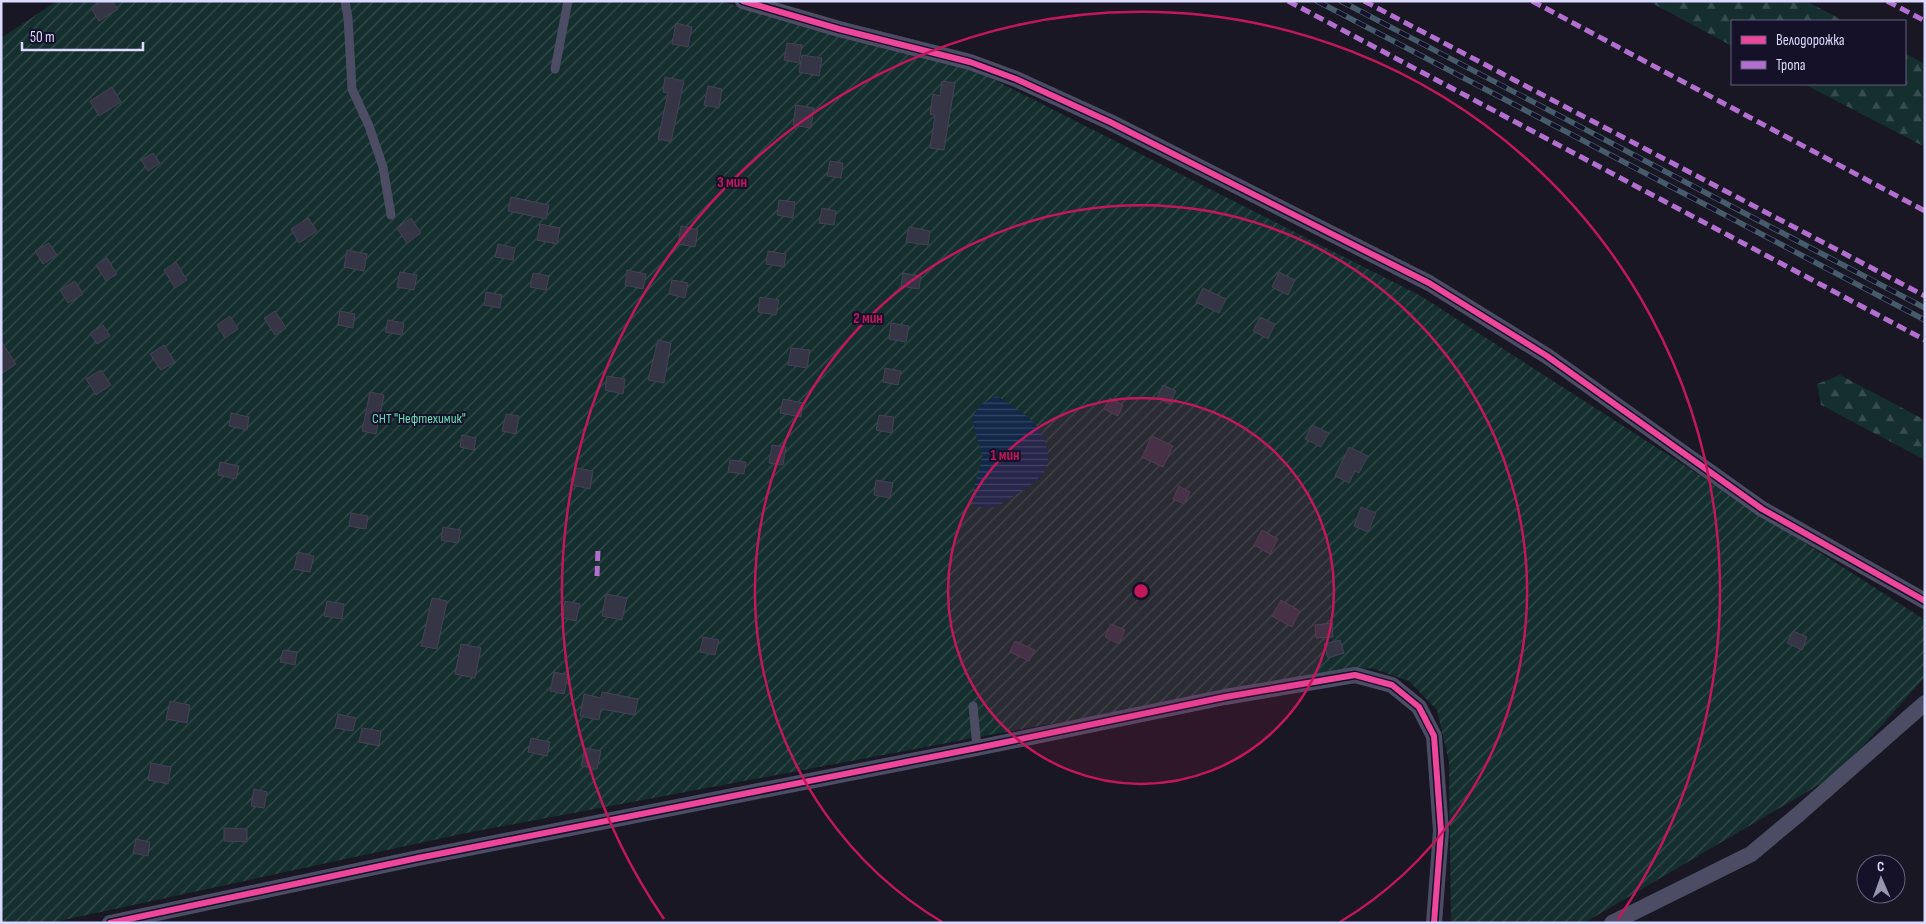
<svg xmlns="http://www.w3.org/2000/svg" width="1926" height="924" font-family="'Sofia Sans Condensed',sans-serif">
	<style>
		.forest { fill: url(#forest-firs) }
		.garden { fill: url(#garden-furrows) }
		.water { fill: url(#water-rules) }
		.building { fill: #363545; stroke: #454256 }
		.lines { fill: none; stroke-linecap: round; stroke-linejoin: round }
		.service { stroke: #4c4d64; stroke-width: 9 }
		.minor { stroke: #4c4d64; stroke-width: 16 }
		.rail-casing { stroke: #465c6a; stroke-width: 5.5 }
		.rail { stroke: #141129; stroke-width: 4; stroke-dasharray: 11; stroke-linecap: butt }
		.quiet { stroke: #b36fd0; stroke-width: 5; stroke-dasharray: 10 5; stroke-linecap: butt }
		.cycleway-casing { stroke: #141129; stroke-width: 9 }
		.cycleway { stroke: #ed469a; stroke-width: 6 }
		.ring { fill: none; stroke: #c2185b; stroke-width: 2.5 }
		.labels { text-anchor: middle; stroke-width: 4; stroke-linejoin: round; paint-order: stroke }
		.park-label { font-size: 14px; fill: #67ddb9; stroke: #141129 }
		.centre { fill: #c2185b; stroke: #141129; stroke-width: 2.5 }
		.ring-label { font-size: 15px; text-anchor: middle; font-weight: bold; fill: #c2185b; stroke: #141129; stroke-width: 4; stroke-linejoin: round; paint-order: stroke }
	</style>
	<defs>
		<pattern id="forest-firs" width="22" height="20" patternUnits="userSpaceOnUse" patternTransform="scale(1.25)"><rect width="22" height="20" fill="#152e2e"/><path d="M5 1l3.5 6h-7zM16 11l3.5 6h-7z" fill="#364c4d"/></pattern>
		<pattern id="garden-furrows" width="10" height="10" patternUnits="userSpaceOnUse" patternTransform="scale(1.25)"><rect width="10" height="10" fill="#152e2e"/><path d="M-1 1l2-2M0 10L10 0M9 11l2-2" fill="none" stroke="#364c4d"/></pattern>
		<pattern id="water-rules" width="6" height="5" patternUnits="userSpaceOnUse" patternTransform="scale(1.25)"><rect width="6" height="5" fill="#122849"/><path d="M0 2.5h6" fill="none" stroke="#344764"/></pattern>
	</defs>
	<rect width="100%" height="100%" fill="#181723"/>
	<path class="forest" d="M 1648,1 L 1806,1 L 1844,21 L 1732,21 L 1732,46 Z
		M 1905,53 L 1925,64 L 1925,147 L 1804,84 L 1905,84 Z
		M 1840,375 L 1925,420 L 1925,460 L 1821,405 L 1817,384 Z"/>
	<path class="garden" d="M 57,1 L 719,1 L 961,63 L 1421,296 L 1925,620 L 1925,677 L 1839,773 L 1584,923 L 1451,923 L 1449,762 L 1437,710 L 1409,681 L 1371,668 L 1028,728 L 466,833 L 50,923 L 1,923 L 1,38 Z"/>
	<path class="water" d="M 997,396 C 1020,411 1045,424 1048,454 C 1049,463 1046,472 1039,478 C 1028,489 1011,497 998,506 C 988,509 982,508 973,504 C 971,486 983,468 982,454 C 981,449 978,443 977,439 C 969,414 974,406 997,396 Z"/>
	<path class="building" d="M 102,1 L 112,1 L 118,9 L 99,21 L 91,8 Z
		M 676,23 L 692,27 L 688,47 L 672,44 Z
		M 787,43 L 802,45 L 799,63 L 784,60 Z
		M 802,55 L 822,58 L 819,76 L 799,72 Z
		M 665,77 L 684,81 L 671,142 L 658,139 L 668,93 L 663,92 Z
		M 942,81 L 955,83 L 944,150 L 930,148 L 935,115 L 930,114 L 933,94 L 940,96 Z
		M 708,86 L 722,89 L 719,108 L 704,105 Z
		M 112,87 L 121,102 L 99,116 L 90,101 Z
		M 796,105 L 814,108 L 811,128 L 793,125 Z
		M 153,153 L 160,163 L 148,171 L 141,160 Z
		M 830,161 L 843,163 L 841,178 L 827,176 Z
		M 511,197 L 549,205 L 546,219 L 508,211 Z
		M 779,200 L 795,202 L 793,218 L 777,215 Z
		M 822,208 L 836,211 L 834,225 L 819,223 Z
		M 308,218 L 317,231 L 299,243 L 291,229 Z
		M 411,218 L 421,233 L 407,243 L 397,228 Z
		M 540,224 L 560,228 L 557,244 L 537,240 Z
		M 681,226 L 698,230 L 695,247 L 678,244 Z
		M 909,227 L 930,231 L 928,245 L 906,242 Z
		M 49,243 L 57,255 L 43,264 L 35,251 Z
		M 498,244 L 515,248 L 513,260 L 495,257 Z
		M 347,250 L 367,254 L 364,271 L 344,267 Z
		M 768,251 L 786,254 L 784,267 L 766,264 Z
		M 107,258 L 117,274 L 106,281 L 96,265 Z
		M 176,262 L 187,280 L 175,288 L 164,270 Z
		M 627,270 L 646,274 L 643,289 L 625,285 Z
		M 400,272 L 417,275 L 414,290 L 397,287 Z
		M 1279,272 L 1295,280 L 1288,295 L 1272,287 Z
		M 533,273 L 549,276 L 546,290 L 530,287 Z
		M 903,273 L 921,276 L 919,289 L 901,286 Z
		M 672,280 L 688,283 L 685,298 L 669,294 Z
		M 75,281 L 83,294 L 68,303 L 60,290 Z
		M 1203,288 L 1226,299 L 1219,313 L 1196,302 Z
		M 486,292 L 502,295 L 500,308 L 484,305 Z
		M 760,297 L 779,300 L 776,315 L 758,312 Z
		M 275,311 L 286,328 L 275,335 L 264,318 Z
		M 340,311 L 355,314 L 353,328 L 338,325 Z
		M 230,316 L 238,329 L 225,338 L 217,325 Z
		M 1260,317 L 1275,324 L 1268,339 L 1253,331 Z
		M 388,320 L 404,323 L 402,335 L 385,332 Z
		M 891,323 L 909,326 L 906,342 L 889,339 Z
		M 103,325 L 110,336 L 97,344 L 90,333 Z
		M 658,340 L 671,343 L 664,383 L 648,380 Z
		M 1,341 L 16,364 L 1,374 Z
		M 164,345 L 175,362 L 161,370 L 150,354 Z
		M 791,348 L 810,350 L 807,368 L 788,365 Z
		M 885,368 L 901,371 L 898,385 L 883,382 Z
		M 101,370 L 111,385 L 96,395 L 86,379 Z
		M 607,376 L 625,379 L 623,394 L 605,390 Z
		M 1163,385 L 1176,391 L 1170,404 L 1157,398 Z
		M 370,392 L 384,395 L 376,434 L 362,431 Z
		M 1110,398 L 1123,405 L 1118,416 L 1104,409 Z
		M 783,399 L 803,403 L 801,417 L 780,413 Z
		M 231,413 L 249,417 L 247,430 L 229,426 Z
		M 506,414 L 519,416 L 516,434 L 502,431 Z
		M 879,415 L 894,417 L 892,433 L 876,430 Z
		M 1312,425 L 1329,433 L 1321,447 L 1305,439 Z
		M 462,435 L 476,438 L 474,450 L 460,447 Z
		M 1152,436 L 1173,446 L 1163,467 L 1142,457 Z
		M 772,445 L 786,447 L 783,465 L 769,463 Z
		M 1349,447 L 1368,456 L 1359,473 L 1355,471 L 1349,483 L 1335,476 Z
		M 730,460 L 746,462 L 744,474 L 728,472 Z
		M 220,462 L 239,466 L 236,479 L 218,475 Z
		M 576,468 L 593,471 L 590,489 L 572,485 Z
		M 876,480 L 893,483 L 890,498 L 874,495 Z
		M 1179,486 L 1190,492 L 1184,504 L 1173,499 Z
		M 1361,507 L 1376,513 L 1368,532 L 1354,526 Z
		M 351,513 L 368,516 L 366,529 L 349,526 Z
		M 443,527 L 461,530 L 458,543 L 441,540 Z
		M 1262,530 L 1278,539 L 1270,554 L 1254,545 Z
		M 298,552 L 314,556 L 310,572 L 294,569 Z
		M 606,594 L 627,598 L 622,620 L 602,616 Z
		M 432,598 L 447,601 L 437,649 L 421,646 Z
		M 1281,600 L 1300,611 L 1292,627 L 1272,616 Z
		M 327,601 L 344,604 L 342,619 L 324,616 Z
		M 565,601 L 580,604 L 576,621 L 562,618 Z
		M 1332,623 L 1333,637 L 1316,638 L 1315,625 Z
		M 1111,624 L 1125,630 L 1119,644 L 1105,637 Z
		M 1793,631 L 1807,637 L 1802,650 L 1787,643 Z
		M 703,637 L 719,640 L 715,655 L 700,652 Z
		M 1340,640 L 1344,653 L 1328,658 L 1324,644 Z
		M 1015,641 L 1035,650 L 1029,661 L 1010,652 Z
		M 461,644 L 481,648 L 475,678 L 455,674 Z
		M 283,650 L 297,652 L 295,665 L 280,662 Z
		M 554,672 L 568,675 L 564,694 L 550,691 Z
		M 602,692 L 638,699 L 635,715 L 601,709 L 599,720 L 580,716 L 584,694 L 601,698 Z
		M 170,701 L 190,705 L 187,723 L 166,719 Z
		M 338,714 L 356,718 L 353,731 L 335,728 Z
		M 362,728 L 381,731 L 379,746 L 359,742 Z
		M 531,738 L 550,742 L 547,756 L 528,752 Z
		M 585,748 L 601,751 L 597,769 L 581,766 Z
		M 151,763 L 171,767 L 168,784 L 148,780 Z
		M 254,789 L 267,792 L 264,808 L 251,806 Z
		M 224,828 L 247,829 L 247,842 L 224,841 Z
		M 136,839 L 150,842 L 148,856 L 133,853 Z"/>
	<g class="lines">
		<path class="service" d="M 345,1 L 348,18 L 352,89 L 369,126 L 383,167 L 391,215
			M 555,69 L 568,1
			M 973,706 L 977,748"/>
		<path class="minor" d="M 743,1 L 839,29 L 970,62 L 1016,79 L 1110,122 L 1429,283 L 1547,356 L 1762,509 L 1925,601
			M 110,923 L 418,858 L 977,748 L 1225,697 L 1355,675 L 1392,685 L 1419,707 L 1434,736 L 1441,831 L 1434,923
			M 1612,923 L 1751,854 L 1800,813 L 1925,703"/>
		<defs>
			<path id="rail" d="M 1317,1 L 1925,320
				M 1341,1 L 1925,308"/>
		</defs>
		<use href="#rail" class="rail-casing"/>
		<use href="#rail" class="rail"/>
		<path class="quiet" d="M 1288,1 L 1925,340
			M 1364,1 L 1925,296
			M 1532,1 L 1925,211
			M 1887,1 L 1925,21
			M 597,576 L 598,550"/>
		<defs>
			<path id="cycleway" d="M 743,1 L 839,29 L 970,62 L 1016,79 L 1110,122 L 1429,283 L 1547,356 L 1762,509 L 1925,601
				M 110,923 L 418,858 L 977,748 L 1225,697 L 1355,675 L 1392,685 L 1419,707 L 1434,736 L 1441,831 L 1434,923"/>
		</defs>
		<use href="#cycleway" class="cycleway-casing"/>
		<use href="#cycleway" class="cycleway"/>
	</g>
	<circle cx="1141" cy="591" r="193" fill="#c2185b" fill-opacity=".12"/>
	<g class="ring">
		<circle cx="1141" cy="591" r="193"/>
		<path d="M942 922A386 386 0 1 1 1340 922"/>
		<path d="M664 919A579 579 0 1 1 1618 919"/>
	</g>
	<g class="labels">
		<g class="park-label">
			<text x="419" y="423">СНТ "Нефтехимик"</text>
		</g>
	</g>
	<circle cx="1141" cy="591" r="8" class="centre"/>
	<g class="ring-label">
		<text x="732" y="187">3 мин</text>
		<text x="868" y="323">2 мин</text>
		<text x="1005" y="460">1 мин</text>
	</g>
	<rect width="1926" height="924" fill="none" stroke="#dcdafe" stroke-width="5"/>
	<rect x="1731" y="20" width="175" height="65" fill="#141129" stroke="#64617e"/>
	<rect x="1741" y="36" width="25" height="8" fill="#ed469a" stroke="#64617e"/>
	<text x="1776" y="45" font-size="15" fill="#dcdafe">Велодорожка</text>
	<rect x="1741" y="61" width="25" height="8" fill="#b36fd0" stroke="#64617e"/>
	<text x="1776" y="70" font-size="15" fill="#dcdafe">Тропа</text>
	<g transform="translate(1881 879) rotate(358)"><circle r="24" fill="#141129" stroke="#64617e"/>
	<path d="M0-4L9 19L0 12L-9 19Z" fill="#9796b1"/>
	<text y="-8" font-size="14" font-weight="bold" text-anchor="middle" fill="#dcdafe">С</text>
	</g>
	<path d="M22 42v8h121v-8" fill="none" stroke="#dcdafe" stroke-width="2.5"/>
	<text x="30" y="42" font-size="15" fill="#dcdafe" stroke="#141129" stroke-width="4" paint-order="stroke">50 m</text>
</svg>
